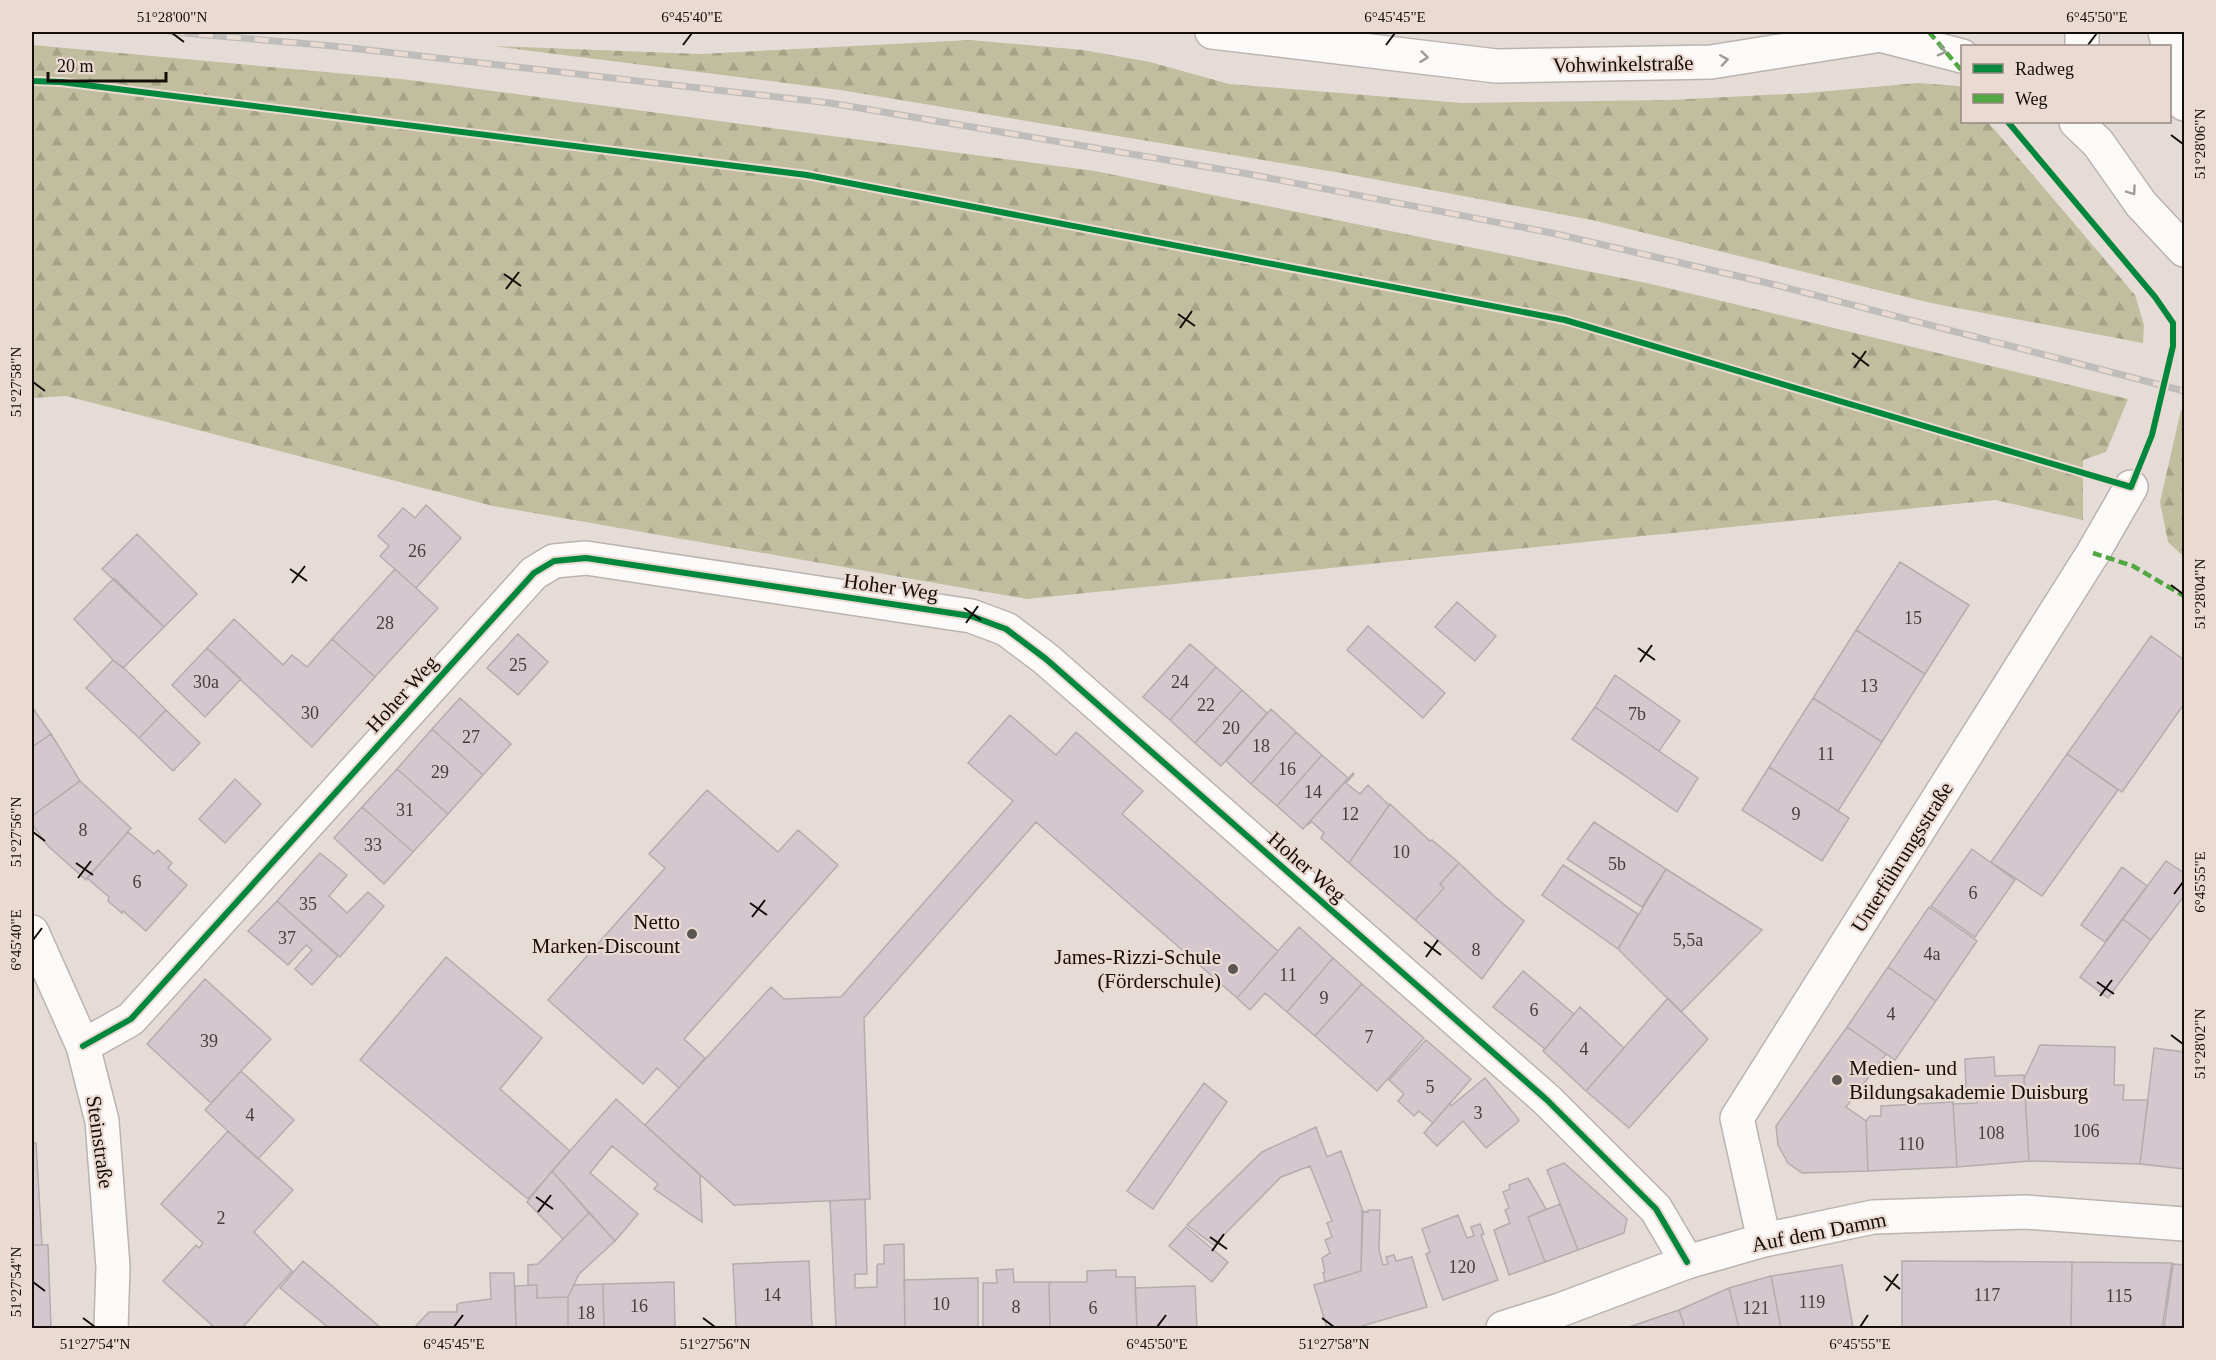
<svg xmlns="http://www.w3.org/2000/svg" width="2216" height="1360" font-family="'Times New Roman',serif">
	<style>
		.grass { fill: url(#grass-tufts) }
		.forest { fill: url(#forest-firs) }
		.building { fill: #d4c8ce; stroke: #b3adad; stroke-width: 1.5 }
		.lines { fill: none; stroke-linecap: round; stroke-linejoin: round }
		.minor-casing { stroke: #bbb3af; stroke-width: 36 }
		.tertiary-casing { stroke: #bbb3af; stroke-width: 36 }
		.secondary-casing { stroke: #bbb3af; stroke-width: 36 }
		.motorway-casing { stroke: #bbb3af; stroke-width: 36 }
		.minor { stroke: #fbfaf9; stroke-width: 33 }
		.tertiary { stroke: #fbfaf9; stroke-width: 33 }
		.secondary { stroke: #fbfaf9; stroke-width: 33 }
		.motorway { stroke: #fbfaf9; stroke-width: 33 }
		.rail-casing { stroke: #bfbdbb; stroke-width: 7 }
		.rail { stroke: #ebdad1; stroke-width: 4.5; stroke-dasharray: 14; stroke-linecap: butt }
		.quiet { stroke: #51a841; stroke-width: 4.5; stroke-dasharray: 9 4.5; stroke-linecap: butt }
		.cycleway-casing { stroke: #ebdad1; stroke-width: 10 }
		.cycleway { stroke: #00873e; stroke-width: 6 }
		.oneway { stroke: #9e9c99 }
		.ticks { fill: none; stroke: #130e0a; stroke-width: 2 }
		.poi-dot { fill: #5c5652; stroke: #ebdad1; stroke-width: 2 }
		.labels { text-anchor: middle; stroke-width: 4.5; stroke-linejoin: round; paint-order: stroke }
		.number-label { font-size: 18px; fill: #453e3d }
		.street-label { font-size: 21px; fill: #130e0a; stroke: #ebdad1 }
		.poi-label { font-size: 21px; fill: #130e0a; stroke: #ebdad1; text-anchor: end }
		.neatline { fill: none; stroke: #130e0a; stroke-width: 2 }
		.ticks-label { font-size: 15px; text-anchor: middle; fill: #130e0a }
	</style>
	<defs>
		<pattern id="grass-tufts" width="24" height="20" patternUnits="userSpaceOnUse" patternTransform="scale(1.5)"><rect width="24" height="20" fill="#cbc8ad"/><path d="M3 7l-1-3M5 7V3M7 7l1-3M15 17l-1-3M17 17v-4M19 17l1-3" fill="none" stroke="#adab94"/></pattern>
		<pattern id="forest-firs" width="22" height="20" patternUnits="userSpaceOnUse" patternTransform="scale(1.5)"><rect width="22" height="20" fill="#c0be9e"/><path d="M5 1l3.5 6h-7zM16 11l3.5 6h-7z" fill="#a4a287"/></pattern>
	</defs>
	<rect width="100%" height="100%" fill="#e5dcd7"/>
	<path class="grass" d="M 1507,32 L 1640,32 L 1523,34 L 1508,34 Z"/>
	<path class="forest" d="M 970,40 L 1083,50 L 1150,62 L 1229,84 L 1462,103 L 1670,100 L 1806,93 L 1918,83 L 1959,86 L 1962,89 L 1962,122 L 1988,122 L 2135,295 L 2144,325 L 2143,343 L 1931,303 L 1592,220 L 1341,173 L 840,90 L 493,46 L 700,54 Z
		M 32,45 L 402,79 L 1095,171 L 1651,284 L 2128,399 L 2106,452 L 2083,460 L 2083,520 L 1995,500 L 1027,599 L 493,506 L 66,396 L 32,398 Z
		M 2181,410 L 2184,411 L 2184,557 L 2168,542 L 2160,502 Z"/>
	<path class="building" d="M 426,505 L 461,538 L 416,588 L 380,556 L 389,546 L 378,536 L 403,508 L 415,518 Z
		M 137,534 L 197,594 L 164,627 L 102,569 Z
		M 1900,562 L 1969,605 L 1925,674 L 1856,630 Z
		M 395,569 L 438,608 L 375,677 L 332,639 Z
		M 114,578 L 164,627 L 123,668 L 113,660 L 74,619 Z
		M 1457,602 L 1496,636 L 1475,661 L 1435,627 Z
		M 234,619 L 283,665 L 292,655 L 307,667 L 332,639 L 375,677 L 312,747 L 207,648 Z
		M 1368,626 L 1445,693 L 1423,718 L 1347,650 Z
		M 1856,630 L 1925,674 L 1882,742 L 1813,698 Z
		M 518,634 L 548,662 L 518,695 L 487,668 Z
		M 2151,636 L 2184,660 L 2184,704 L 2122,792 L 2067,754 Z
		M 1190,644 L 1216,667 L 1170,720 L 1143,697 Z
		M 207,648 L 241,679 L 205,717 L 172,685 Z
		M 113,660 L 124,668 L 166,710 L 139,738 L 86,688 Z
		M 1216,667 L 1242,690 L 1195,743 L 1170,720 Z
		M 1615,675 L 1680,721 L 1659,751 L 1595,707 Z
		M 1242,690 L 1267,713 L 1221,766 L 1195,743 Z
		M 460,698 L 511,744 L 483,775 L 432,729 Z
		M 1813,698 L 1882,742 L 1838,811 L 1769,767 Z
		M 32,707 L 51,734 L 32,747 Z
		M 1595,707 L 1698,778 L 1677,812 L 1572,739 Z
		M 1271,709 L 1296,732 L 1251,784 L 1226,761 Z
		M 166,710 L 200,743 L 173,771 L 139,738 Z
		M 1010,715 L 1056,755 L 1076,732 L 1143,791 L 1122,814 L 1278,951 L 1237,998 L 1036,822 L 864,1018 L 870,1199 L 734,1205 L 645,1125 L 771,987 L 784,999 L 841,997 L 1013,801 L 968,763 Z
		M 432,729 L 483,775 L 448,814 L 397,769 Z
		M 1296,732 L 1322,755 L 1277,806 L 1251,784 Z
		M 51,734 L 80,781 L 32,816 L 32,747 Z
		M 2067,754 L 2118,790 L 2042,896 L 1991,862 Z
		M 1322,755 L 1348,778 L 1303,829 L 1277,806 Z
		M 1769,767 L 1849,818 L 1822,861 L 1742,810 Z
		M 397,769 L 448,814 L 413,852 L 362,807 Z
		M 1353,773 L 1354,774 L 1346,783 L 1360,794 L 1368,785 L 1389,805 L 1349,863 L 1321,838 L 1324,833 L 1312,822 L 1306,826 Z
		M 235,779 L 261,804 L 225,843 L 199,819 Z
		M 80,781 L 131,828 L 86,880 L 47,845 L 32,824 L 32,816 Z
		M 707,790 L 778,852 L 798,830 L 838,865 L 684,1039 L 705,1058 L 679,1088 L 657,1068 L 643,1084 L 548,1000 L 665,868 L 649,854 Z
		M 1390,804 L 1430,841 L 1432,840 L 1459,863 L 1440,884 L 1444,888 L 1415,920 L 1349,863 Z
		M 362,807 L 413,852 L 384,884 L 334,838 Z
		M 1594,822 L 1666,869 L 1642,907 L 1567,859 Z
		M 128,832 L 154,854 L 158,850 L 172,863 L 168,868 L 187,885 L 146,931 L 123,911 L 122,913 L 108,901 L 109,897 L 87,878 Z
		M 1972,849 L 2015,880 L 1975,937 L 1931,906 Z
		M 320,853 L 347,875 L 329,896 L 347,913 L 368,892 L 384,906 L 340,957 L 277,901 Z
		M 2166,861 L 2184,873 L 2184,896 L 2151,940 L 2123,919 Z
		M 1459,863 L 1495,897 L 1524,921 L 1482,979 L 1415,920 L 1444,888 L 1440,884 Z
		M 1563,865 L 1638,914 L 1618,949 L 1542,895 Z
		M 2122,867 L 2147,886 L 2105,942 L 2081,925 Z
		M 1666,869 L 1762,930 L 1681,1012 L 1618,949 Z
		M 277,901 L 338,956 L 312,985 L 295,969 L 312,950 L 306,945 L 288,965 L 248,931 Z
		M 1929,907 L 1977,941 L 1936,1001 L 1888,967 Z
		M 2123,919 L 2151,940 L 2108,998 L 2080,977 Z
		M 1299,927 L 1333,958 L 1287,1012 L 1265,993 L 1250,1010 L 1237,998 Z
		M 446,957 L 542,1038 L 500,1089 L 570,1151 L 528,1199 L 360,1060 Z
		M 1333,958 L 1362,984 L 1315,1036 L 1287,1012 Z
		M 1888,967 L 1936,1001 L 1895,1060 L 1847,1027 Z
		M 1523,971 L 1574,1014 L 1545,1049 L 1493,1007 Z
		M 205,979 L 271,1039 L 211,1103 L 147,1044 Z
		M 1362,984 L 1424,1038 L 1377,1091 L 1315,1036 Z
		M 1668,998 L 1708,1039 L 1629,1128 L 1586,1091 Z
		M 1580,1007 L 1624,1048 L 1586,1091 L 1543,1051 Z
		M 1847,1027 L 1886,1054 L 1846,1107 L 1866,1121 L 1868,1171 L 1802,1173 L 1788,1163 L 1778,1145 L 1776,1126 Z
		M 1426,1040 L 1471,1079 L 1433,1123 L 1419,1111 L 1414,1116 L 1398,1101 L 1404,1094 L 1389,1080 Z
		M 2040,1045 L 2115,1047 L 2114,1085 L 2124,1085 L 2123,1100 L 2148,1100 L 2140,1164 L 2029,1161 L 2024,1079 Z
		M 2154,1048 L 2184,1052 L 2184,1169 L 2140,1164 Z
		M 1994,1057 L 1995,1076 L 2024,1075 L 2029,1161 L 1957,1167 L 1953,1104 L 1977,1103 L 1977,1091 L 1966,1092 L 1965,1059 Z
		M 241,1071 L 294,1120 L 258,1159 L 205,1110 Z
		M 1485,1078 L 1519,1120 L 1518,1122 L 1486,1148 L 1463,1121 L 1437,1146 L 1424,1133 L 1450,1103 L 1451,1106 Z
		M 1204,1083 L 1227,1102 L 1153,1209 L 1127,1191 Z
		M 616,1099 L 700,1175 L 702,1222 L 654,1189 L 658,1184 L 612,1146 L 590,1173 L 638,1214 L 615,1241 L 552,1171 Z
		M 1953,1102 L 1957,1167 L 1868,1171 L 1866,1121 L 1870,1116 L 1881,1116 L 1881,1106 Z
		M 1316,1127 L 1327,1157 L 1341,1151 L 1363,1211 L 1361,1271 L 1325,1282 L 1323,1273 L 1325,1272 L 1322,1258 L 1330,1253 L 1325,1240 L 1332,1237 L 1327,1223 L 1332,1221 L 1310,1166 L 1281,1177 L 1214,1245 L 1187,1225 L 1262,1152 Z
		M 228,1131 L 293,1190 L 254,1232 L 292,1271 L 242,1328 L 215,1328 L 163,1281 L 196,1245 L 199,1248 L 203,1243 L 161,1204 Z
		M 32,1143 L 36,1143 L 42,1245 L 32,1245 Z
		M 1564,1163 L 1627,1219 L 1624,1233 L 1578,1250 L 1547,1170 Z
		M 552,1171 L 589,1213 L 563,1239 L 527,1202 Z
		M 1528,1178 L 1546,1209 L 1528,1217 L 1545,1262 L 1509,1275 L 1494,1230 L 1510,1223 L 1505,1210 L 1509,1208 L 1503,1192 L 1510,1189 L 1509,1185 Z
		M 865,1199 L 867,1274 L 855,1274 L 855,1288 L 877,1287 L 877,1266 L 878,1264 L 884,1264 L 884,1245 L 904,1244 L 905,1328 L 836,1328 L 830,1201 Z
		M 1560,1204 L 1578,1250 L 1545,1262 L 1528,1217 Z
		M 1368,1210 L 1380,1210 L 1379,1250 L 1383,1265 L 1388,1264 L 1386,1257 L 1394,1255 L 1396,1261 L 1412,1257 L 1427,1307 L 1355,1328 L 1327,1328 L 1314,1285 L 1361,1271 L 1362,1211 L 1368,1212 Z
		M 589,1213 L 615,1241 L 579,1274 L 568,1297 L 537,1298 L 537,1285 L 528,1285 L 528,1265 L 538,1264 Z
		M 1458,1215 L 1467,1238 L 1474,1236 L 1471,1227 L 1480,1224 L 1484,1234 L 1481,1235 L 1498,1280 L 1443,1300 L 1426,1254 L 1430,1252 L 1422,1229 Z
		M 1186,1227 L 1228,1262 L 1212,1282 L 1169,1246 Z
		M 32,1245 L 48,1245 L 51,1328 L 32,1328 Z
		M 303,1261 L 381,1328 L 329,1328 L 280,1288 Z
		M 809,1261 L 812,1328 L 736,1327 L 733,1264 Z
		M 1902,1261 L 2072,1262 L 2071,1328 L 1902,1328 Z
		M 2072,1262 L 2172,1263 L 2162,1328 L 2071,1328 Z
		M 2173,1264 L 2184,1265 L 2184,1328 L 2164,1328 Z
		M 1842,1265 L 1853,1328 L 1781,1328 L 1771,1276 Z
		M 1013,1269 L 1014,1282 L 1051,1282 L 1049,1285 L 1050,1328 L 983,1328 L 983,1283 L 997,1283 L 996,1270 Z
		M 1116,1270 L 1116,1277 L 1135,1277 L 1137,1328 L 1050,1328 L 1049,1285 L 1051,1282 L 1087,1282 L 1087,1271 Z
		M 490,1273 L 514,1273 L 516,1328 L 414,1328 L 429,1312 L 457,1312 L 457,1305 L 460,1303 L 491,1299 Z
		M 1771,1276 L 1781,1328 L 1739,1328 L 1729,1288 Z
		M 978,1278 L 978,1328 L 905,1328 L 904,1280 Z
		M 674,1282 L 675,1328 L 604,1328 L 603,1284 Z
		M 603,1284 L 604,1328 L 568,1328 L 568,1297 L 574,1285 Z
		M 537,1285 L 537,1298 L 568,1297 L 568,1328 L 516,1328 L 515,1286 Z
		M 1195,1286 L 1197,1328 L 1137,1328 L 1135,1288 Z
		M 1729,1288 L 1739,1328 L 1685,1328 L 1679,1310 Z
		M 1679,1310 L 1685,1328 L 1626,1328 Z"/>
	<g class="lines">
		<defs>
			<path id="minor" d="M 32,932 L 83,1046 L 102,1121 L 113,1267 L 111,1328
				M 83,1046 L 131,1019 L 534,573 L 554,561 L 586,558 L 971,616 L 1006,629 L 1046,659 L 1547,1100 L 1656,1209 L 1687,1262
				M 1764,1240 L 1737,1118 L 2093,553 L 2131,487"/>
			<path id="tertiary" d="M 1503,1328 L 1560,1310 L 1687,1262 L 1764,1240 L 1873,1217 L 2026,1212 L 2184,1224"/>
			<path id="secondary" d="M 1212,32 L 1496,66 L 1711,62 L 1900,32"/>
			<path id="motorway" d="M 2165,32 L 2184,104
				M 1880,35 L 1962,56
				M 2082,46 L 2082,32
				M 2076,122 L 2098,143 L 2141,204 L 2184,250"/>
		</defs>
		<use href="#minor" class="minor-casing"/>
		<use href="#tertiary" class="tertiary-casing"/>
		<use href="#secondary" class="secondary-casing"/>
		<use href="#motorway" class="motorway-casing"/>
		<use href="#minor" class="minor"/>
		<use href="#tertiary" class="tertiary"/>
		<use href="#secondary" class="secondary"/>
		<use href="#motorway" class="motorway"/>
		<defs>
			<path id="rail" d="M 171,32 L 333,46 L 830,103 L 1243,173 L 1552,233 L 1776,285 L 2184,391"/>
		</defs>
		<use href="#rail" class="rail-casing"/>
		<use href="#rail" class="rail"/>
		<path class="quiet" d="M 1929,32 L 1962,71
			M 2093,553 L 2133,566 L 2184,596"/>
		<defs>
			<path id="cycleway" d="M 32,81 L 61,82 L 807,175 L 1565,320 L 2131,487 L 2152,435 L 2173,346 L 2173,323 L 2155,297 L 2008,122
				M 83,1046 L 131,1019 L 534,573 L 554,561 L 586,558 L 971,616 L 1006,629 L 1046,659 L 1547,1100 L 1656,1209 L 1687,1262"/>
		</defs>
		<use href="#cycleway" class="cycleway-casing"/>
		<use href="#cycleway" class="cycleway"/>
	</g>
	<defs><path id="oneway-chevron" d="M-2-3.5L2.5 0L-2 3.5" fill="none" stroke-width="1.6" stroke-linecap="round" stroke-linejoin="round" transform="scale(1.5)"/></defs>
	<g class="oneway">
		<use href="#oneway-chevron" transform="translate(1942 51) rotate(14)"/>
		<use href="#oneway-chevron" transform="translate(1424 57) rotate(7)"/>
		<use href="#oneway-chevron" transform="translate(1724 60) rotate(-9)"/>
		<use href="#oneway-chevron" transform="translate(2132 191) rotate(55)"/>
	</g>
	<path class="ticks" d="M 172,33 L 184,42M 683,45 L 692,33M 1386,45 L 1395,33M 2088,45 L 2097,33M 2171,135 L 2183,144M 504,274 L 521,286M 506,289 L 519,272M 1178,314 L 1195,326M 1180,328 L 1192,311M 1852,353 L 1869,366M 1854,368 L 1866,351M 33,382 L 45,391M 290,569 L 307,581M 292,583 L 305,566M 2171,585 L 2183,594M 964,608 L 981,620M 966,623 L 978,606M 1638,648 L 1655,660M 1640,662 L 1652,645M 33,832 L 45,841M 76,863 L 93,875M 78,878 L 91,861M 2174,894 L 2183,882M 750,903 L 767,915M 752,917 L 765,900M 33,940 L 42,928M 1424,942 L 1441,955M 1426,957 L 1438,940M 2097,982 L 2114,994M 2100,996 L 2112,980M 2171,1035 L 2183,1044M 536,1197 L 553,1209M 538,1212 L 551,1195M 1210,1237 L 1227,1249M 1212,1251 L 1224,1234M 1884,1276 L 1900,1289M 33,1282 L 45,1291M 1886,1291 L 1898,1274M 83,1318 L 95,1327M 703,1318 L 715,1327M 1322,1318 L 1334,1327M 454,1327 L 463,1315M 1157,1327 L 1166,1315M 1860,1327 L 1868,1315"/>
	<g class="poi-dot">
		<circle cx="692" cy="934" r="6"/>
		<circle cx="1233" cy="969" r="6"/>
		<circle cx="1837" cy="1080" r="6"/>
	</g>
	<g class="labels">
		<g class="number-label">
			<text x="417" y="557">26</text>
			<text x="1913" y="624">15</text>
			<text x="385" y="629">28</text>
			<text x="518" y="671">25</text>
			<text x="206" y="688">30a</text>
			<text x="1180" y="688">24</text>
			<text x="1869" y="692">13</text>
			<text x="1206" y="711">22</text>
			<text x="310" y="719">30</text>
			<text x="1637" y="720">7b</text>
			<text x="1231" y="734">20</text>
			<text x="471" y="743">27</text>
			<text x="1261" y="752">18</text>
			<text x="1826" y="760">11</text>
			<text x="1287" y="775">16</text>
			<text x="440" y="778">29</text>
			<text x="1313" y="798">14</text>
			<text x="405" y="816">31</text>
			<text x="1350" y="820">12</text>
			<text x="1796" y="820">9</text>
			<text x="83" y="836">8</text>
			<text x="373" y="851">33</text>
			<text x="1401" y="858">10</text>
			<text x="1617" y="870">5b</text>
			<text x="137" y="888">6</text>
			<text x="1973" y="899">6</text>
			<text x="308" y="910">35</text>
			<text x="287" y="944">37</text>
			<text x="1688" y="946">5,5a</text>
			<text x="1476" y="956">8</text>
			<text x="1932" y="960">4a</text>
			<text x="1288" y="981">11</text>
			<text x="1324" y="1004">9</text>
			<text x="1534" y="1016">6</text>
			<text x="1891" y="1020">4</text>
			<text x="1369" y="1043">7</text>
			<text x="209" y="1047">39</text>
			<text x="1584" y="1055">4</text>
			<text x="1430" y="1093">5</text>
			<text x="1478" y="1119">3</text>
			<text x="250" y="1121">4</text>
			<text x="2086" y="1137">106</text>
			<text x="1991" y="1139">108</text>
			<text x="1911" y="1150">110</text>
			<text x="221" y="1224">2</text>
			<text x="1462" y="1273">120</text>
			<text x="772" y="1301">14</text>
			<text x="1987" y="1301">117</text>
			<text x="2119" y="1302">115</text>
			<text x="1812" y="1308">119</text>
			<text x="941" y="1310">10</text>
			<text x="639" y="1312">16</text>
			<text x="1016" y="1313">8</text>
			<text x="1093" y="1314">6</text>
			<text x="1756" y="1314">121</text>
			<text x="586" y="1319">18</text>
		</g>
		<g class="street-label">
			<text transform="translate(1623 64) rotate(-1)" y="7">Vohwinkelstraße</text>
			<text transform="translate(891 587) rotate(8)" y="7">Hoher Weg</text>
			<text transform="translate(402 694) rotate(-48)" y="7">Hoher Weg</text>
			<text transform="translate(1902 857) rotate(-58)" y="7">Unterführungsstraße</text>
			<text transform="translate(1307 867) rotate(41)" y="7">Hoher Weg</text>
			<text transform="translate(100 1142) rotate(82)" y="7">Steinstraße</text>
			<text transform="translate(1819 1232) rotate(-11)" y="7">Auf dem Damm</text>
		</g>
		<g class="poi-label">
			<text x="680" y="929">Netto<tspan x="680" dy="24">Marken-Discount</tspan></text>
			<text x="1221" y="964">James-Rizzi-Schule<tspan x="1221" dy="24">(Förderschule)</tspan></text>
			<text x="1849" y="1075" text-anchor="start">Medien- und<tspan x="1849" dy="24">Bildungsakademie Duisburg</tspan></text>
		</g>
	</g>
	<rect width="2216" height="1360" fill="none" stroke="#ebdad1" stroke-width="66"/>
	<rect x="1961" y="45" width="210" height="78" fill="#ebdad1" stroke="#958881" stroke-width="1.5"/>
	<rect x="1973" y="64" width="30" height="9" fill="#00873e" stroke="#958881" stroke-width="1.5"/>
	<text x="2015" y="75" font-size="18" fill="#130e0a">Radweg</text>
	<rect x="1973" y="94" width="30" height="9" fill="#51a841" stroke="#958881" stroke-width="1.5"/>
	<text x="2015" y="105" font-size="18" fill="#130e0a">Weg</text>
	<path d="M48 72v9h118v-9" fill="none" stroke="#130e0a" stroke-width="3"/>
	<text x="57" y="72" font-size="18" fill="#130e0a" stroke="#ebdad1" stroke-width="4.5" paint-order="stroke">20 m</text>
	<rect x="33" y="33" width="2150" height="1294" class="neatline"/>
	<g class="ticks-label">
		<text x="172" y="22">51°28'00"N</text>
		<text x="692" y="22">6°45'40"E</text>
		<text x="1395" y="22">6°45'45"E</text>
		<text x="2097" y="22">6°45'50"E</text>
		<text transform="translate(2200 144) rotate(-90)" y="5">51°28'06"N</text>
		<text transform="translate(16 382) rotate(-90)" y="5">51°27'58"N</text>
		<text transform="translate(2200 594) rotate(-90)" y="5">51°28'04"N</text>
		<text transform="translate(16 832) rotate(-90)" y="5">51°27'56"N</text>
		<text transform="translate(2200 882) rotate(-90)" y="5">6°45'55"E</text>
		<text transform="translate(16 940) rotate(-90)" y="5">6°45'40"E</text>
		<text transform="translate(2200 1044) rotate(-90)" y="5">51°28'02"N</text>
		<text transform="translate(16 1282) rotate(-90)" y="5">51°27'54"N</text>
		<text x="95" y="1349">51°27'54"N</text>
		<text x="454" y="1349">6°45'45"E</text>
		<text x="715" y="1349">51°27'56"N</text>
		<text x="1157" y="1349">6°45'50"E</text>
		<text x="1334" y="1349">51°27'58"N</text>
		<text x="1860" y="1349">6°45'55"E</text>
	</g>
</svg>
